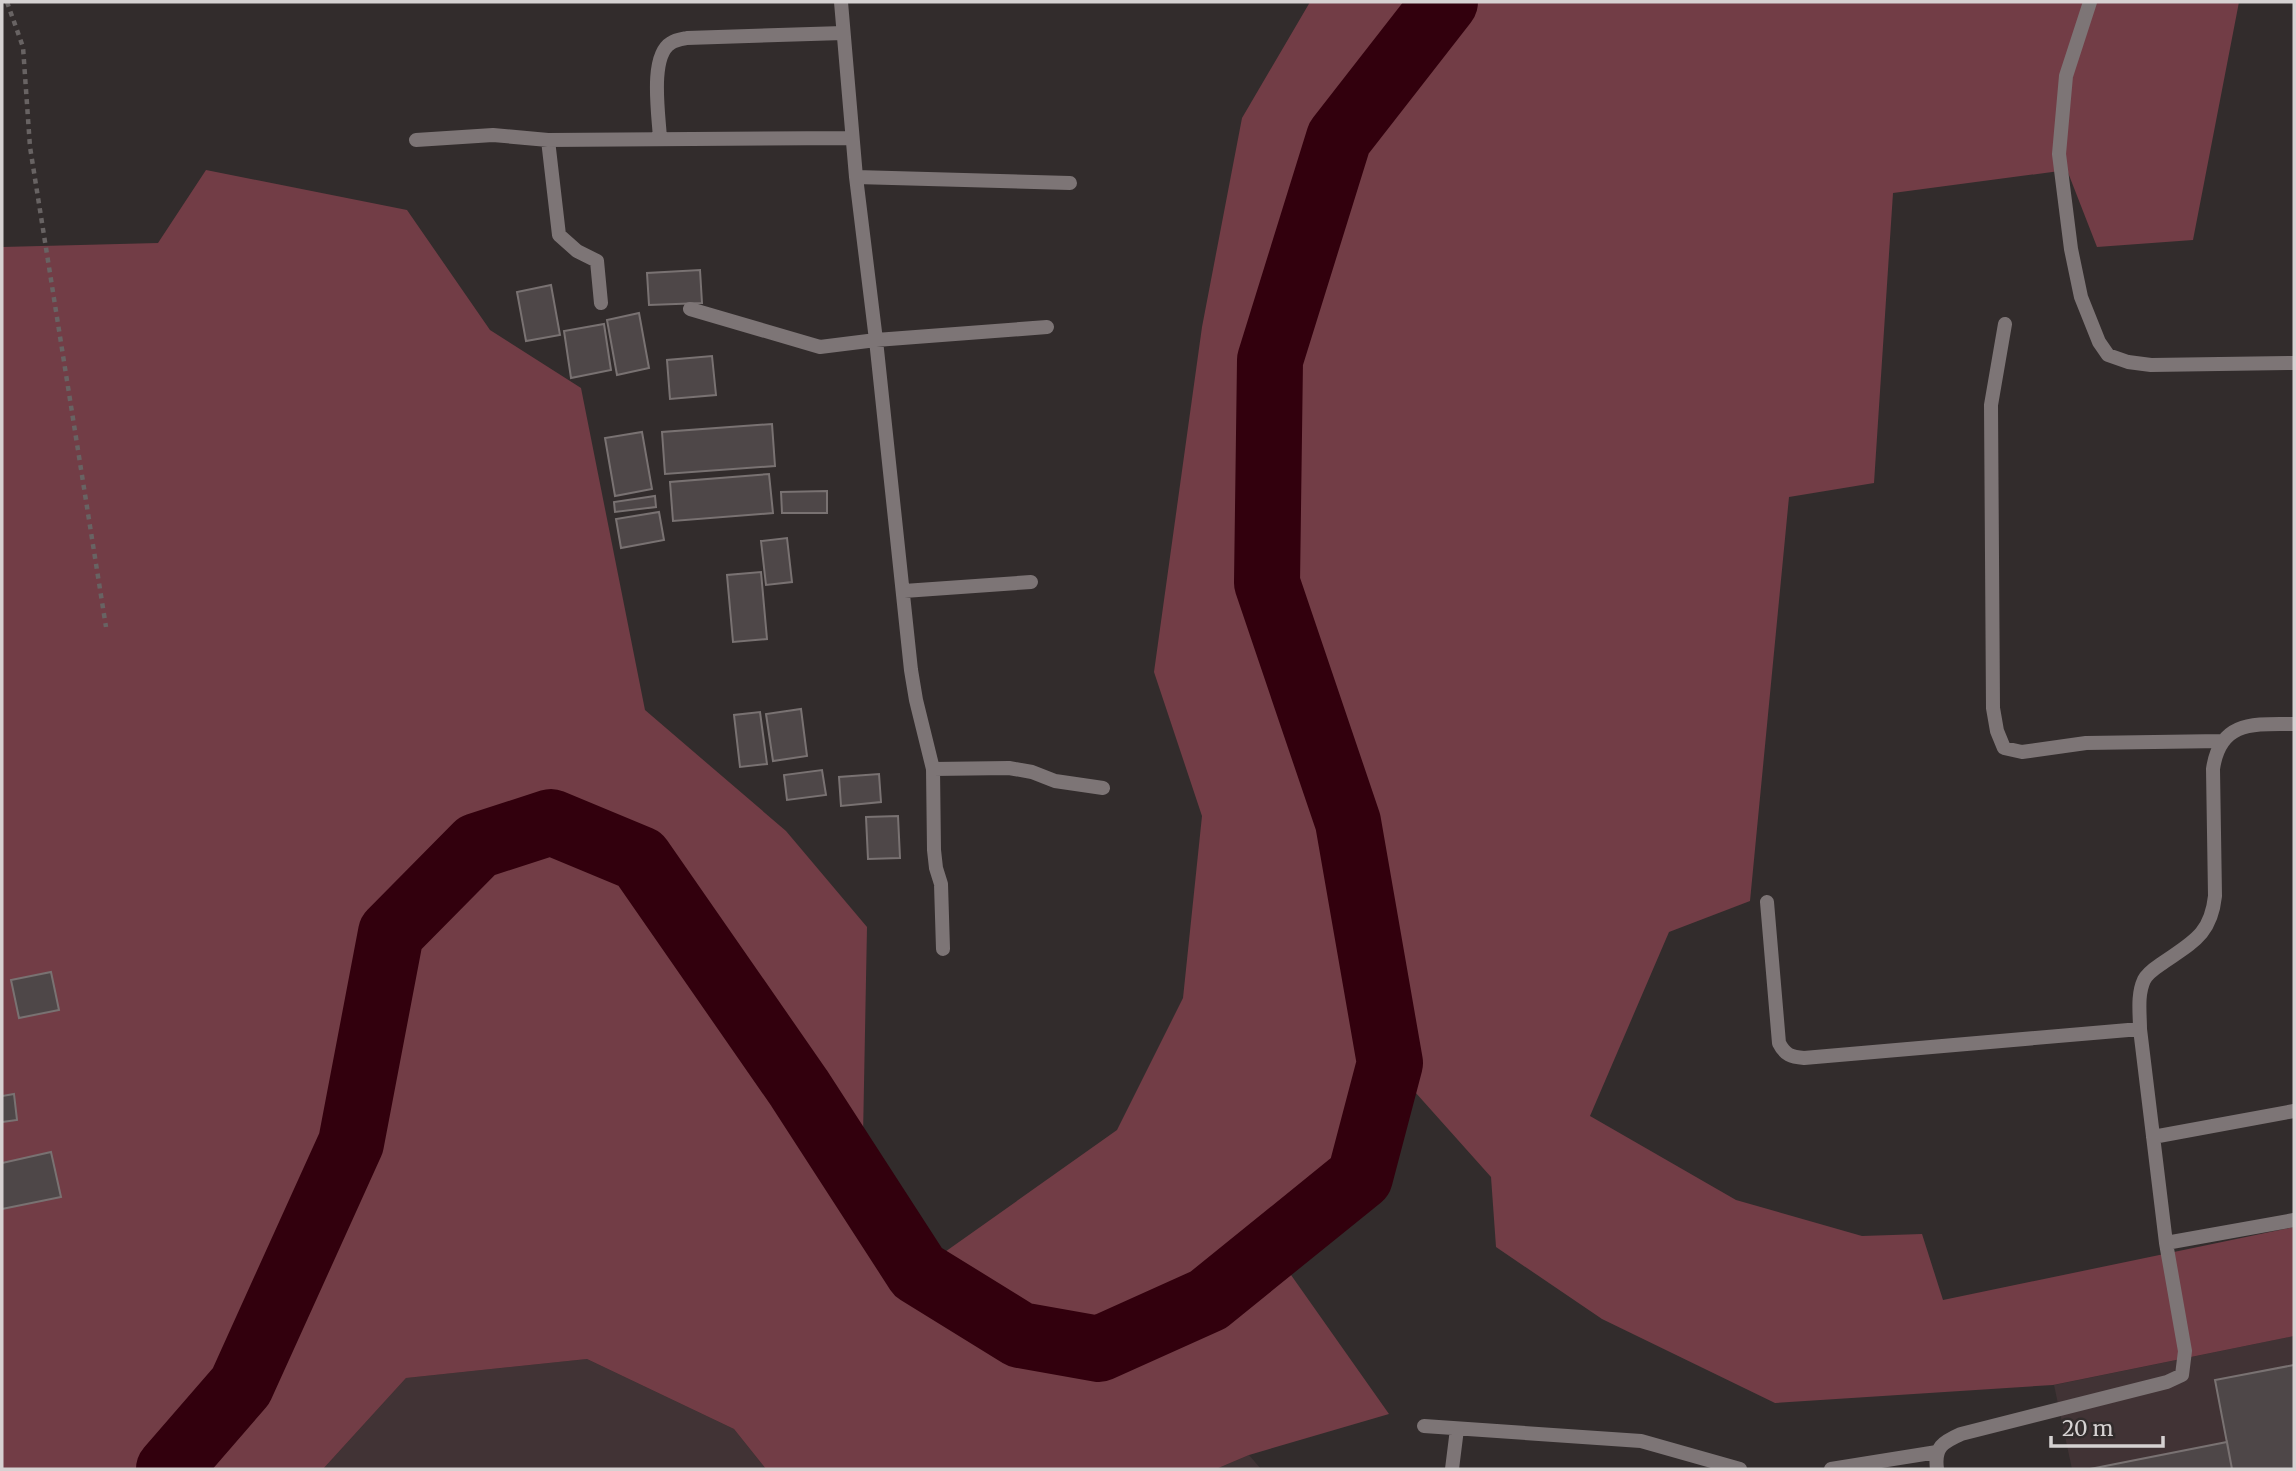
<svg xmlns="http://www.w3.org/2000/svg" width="2296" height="1471" font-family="Merriweather,serif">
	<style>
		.built { fill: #413335 }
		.green { fill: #723d46 }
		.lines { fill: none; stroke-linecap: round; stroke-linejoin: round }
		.river { stroke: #32000d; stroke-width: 66 }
		.building { fill: #4e4748; stroke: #797272; stroke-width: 2 }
		.path { stroke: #686363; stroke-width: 4.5; stroke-dasharray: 5 5; stroke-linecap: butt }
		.minor { stroke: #7d7576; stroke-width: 14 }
	</style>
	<rect width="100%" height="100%" fill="#322c2c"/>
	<path class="built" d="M 2294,1336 L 2294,1469 L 2072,1469 L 2054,1385 Z
		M 587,1359 L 734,1429 L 766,1469 L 323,1469 L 406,1378 Z
		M 1249,1455 L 1261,1469 L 1216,1469 Z"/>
	<path class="green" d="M 1310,2 L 2239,2 L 2193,240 L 2097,247 L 2067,170 L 1893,193 L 1874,483 L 1789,497 L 1750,901 L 1669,932 L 1590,1116 L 1736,1200 L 1862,1236 L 1922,1234 L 1943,1300 L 2294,1227 L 2294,1336 L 2053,1385 L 1775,1403 L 1602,1319 L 1496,1247 L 1491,1177 L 1390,1064 L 1360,1177 L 1272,1248 L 1389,1414 L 1249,1455 L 1216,1469 L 766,1469 L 734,1429 L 587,1359 L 406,1378 L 323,1469 L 2,1469 L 2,247 L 158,243 L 206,170 L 407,210 L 490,330 L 581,388 L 645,710 L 786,831 L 867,927 L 862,1189 L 918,1271 L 1117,1130 L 1183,998 L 1202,816 L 1154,672 L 1202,327 L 1242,118 Z"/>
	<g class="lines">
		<path class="river" d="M 169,1469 L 241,1386 L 351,1143 L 391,933 L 477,846 L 551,822 L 640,859 L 799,1088 L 918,1272 L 1020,1335 L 1099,1349 L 1208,1300 L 1360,1177 L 1390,1063 L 1348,822 L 1267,583 L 1270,360 L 1339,138 L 1445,2"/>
	</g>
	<path class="building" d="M 700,270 L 702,303 L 649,305 L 647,273 Z
		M 551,285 L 560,335 L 526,341 L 517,292 Z
		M 639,313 L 649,368 L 617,375 L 607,320 Z
		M 604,324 L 611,370 L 571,378 L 564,331 Z
		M 712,356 L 716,395 L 670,399 L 667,360 Z
		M 772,424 L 775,466 L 665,474 L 662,432 Z
		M 642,432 L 652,489 L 615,496 L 605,438 Z
		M 769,474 L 773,513 L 673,521 L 670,482 Z
		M 827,491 L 827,513 L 782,513 L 781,492 Z
		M 655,496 L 656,507 L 615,512 L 614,502 Z
		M 659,512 L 664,540 L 621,548 L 616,519 Z
		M 787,538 L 792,582 L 766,585 L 761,541 Z
		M 761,572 L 767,639 L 733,642 L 727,575 Z
		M 801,709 L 807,756 L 773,761 L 766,714 Z
		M 760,712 L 767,764 L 740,767 L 734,715 Z
		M 822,770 L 826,795 L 787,800 L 784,775 Z
		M 879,774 L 881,802 L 841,806 L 839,777 Z
		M 898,816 L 900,858 L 868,859 L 866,817 Z
		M 51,972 L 59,1010 L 19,1018 L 11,980 Z
		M 14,1094 L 17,1120 L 2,1122 L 2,1096 Z
		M 51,1152 L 61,1197 L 2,1209 L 2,1163 Z
		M 2294,1365 L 2294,1469 L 2232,1469 L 2215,1380 Z
		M 2227,1442 L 2232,1469 L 2090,1469 Z"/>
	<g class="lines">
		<path class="path" d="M 7,2 L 23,47 L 30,147 L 106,627"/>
		<path class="minor" d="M 841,2 L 856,177 L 876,340 L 911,670 L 916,700 L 933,769 L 934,850 L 936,868 L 941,884 L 943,949
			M 2090,2 L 2066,76 L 2059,154 L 2071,249 L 2081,297 L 2099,342 L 2108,355 L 2128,362 L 2151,365 L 2294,363
			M 660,139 C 659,116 649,56 671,43 C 675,40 682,39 687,38 L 843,33
			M 416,140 L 493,135 L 548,140 L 852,138
			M 548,140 L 559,235 L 577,251 L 597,261 L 601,303
			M 856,177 L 1070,183
			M 690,309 L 820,347 L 876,340 L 1047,327
			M 2005,324 L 1991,405 L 1993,708 L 1997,731 L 2004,748 L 2022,752 L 2086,743 L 2222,741
			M 904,591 L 1031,582
			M 933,769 L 1009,768 L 1032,772 L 1055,781 L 1103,788
			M 1767,902 L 1779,1043 C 1785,1055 1791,1057 1804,1058 L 2140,1029
			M 2153,1137 L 2294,1111
			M 2166,1243 L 2294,1220
			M 1424,1426 L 1641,1441 L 1740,1469
			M 1452,1469 L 1457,1429
			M 1831,1469 L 1937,1452
			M 1937,1469 C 1934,1447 1943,1442 1961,1434 L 2167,1382 L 2182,1375 L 2185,1351 L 2166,1243 L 2140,1029 C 2140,1014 2137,995 2144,980 C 2148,972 2157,967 2164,962 C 2193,942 2211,934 2215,896 L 2213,769 C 2220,720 2254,724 2294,724"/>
	</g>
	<rect width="2296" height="1471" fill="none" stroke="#d6d2d2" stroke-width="7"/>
	<path d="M2051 1436v10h112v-10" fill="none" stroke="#d6d2d2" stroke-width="3.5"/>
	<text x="2062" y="1436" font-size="21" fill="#d6d2d2" stroke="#322c2c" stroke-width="5" paint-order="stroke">20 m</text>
</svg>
